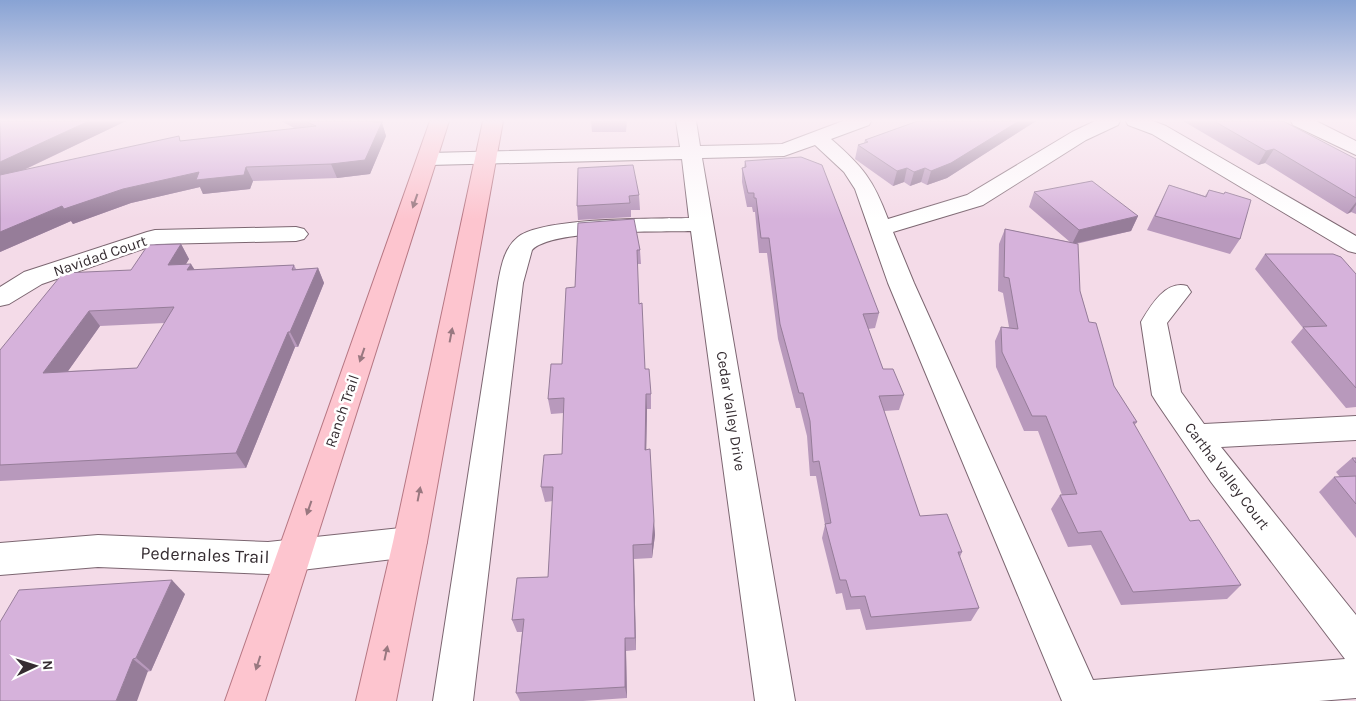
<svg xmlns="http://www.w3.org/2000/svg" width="1356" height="701" font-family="Karla,sans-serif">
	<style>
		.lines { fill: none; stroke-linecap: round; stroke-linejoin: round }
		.minor-casing { stroke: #7c6671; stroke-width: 2 }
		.major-casing { stroke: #b67783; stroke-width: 2 }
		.minor { fill: #fff; fill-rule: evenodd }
		.major { fill: #fdc5cf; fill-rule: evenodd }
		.wall { fill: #b899bc; fill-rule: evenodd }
		.shaded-wall { fill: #967d99 }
		.building { fill: #d6b2db; stroke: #967d99; fill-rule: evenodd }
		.oneway { fill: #997880 }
		.labels { text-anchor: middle; stroke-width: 5; stroke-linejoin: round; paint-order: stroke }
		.street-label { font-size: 15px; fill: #352c31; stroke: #fff }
		.near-street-label { font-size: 18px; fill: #352c31; stroke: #fff }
	</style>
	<rect width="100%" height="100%" fill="#f4dbe8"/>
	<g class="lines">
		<defs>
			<path id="minor" d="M 676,121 L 696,121 L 700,146 L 782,144 L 843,121 L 871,121 L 869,125 L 831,139 C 863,167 873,179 888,219 L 967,195 L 1072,132 L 1095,121 L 1120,121 L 1118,125 L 1086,140 L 983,205 L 893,232 L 914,283 L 1093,680 L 1345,659 L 1211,482 L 1157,403 L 1152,395 L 1141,322 C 1151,305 1166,280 1187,286 L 1191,292 L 1167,323 L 1181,392 L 1204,424 L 1356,416 L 1356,440 L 1221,447 L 1356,615 L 1356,698 L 1319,701 L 1062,701 L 888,283 L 855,189 L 844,172 L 815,145 L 784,156 L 702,158 L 795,701 L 755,701 L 691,231 C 660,232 551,229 532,250 L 523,283 L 473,701 L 433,701 L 498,283 C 501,267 504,248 518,237 C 543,217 654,219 689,218 L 682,159 L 429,165 L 422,163 L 419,159 L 422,155 L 429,153 L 680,147 Z
				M 1126,121 L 1153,121 L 1166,126 L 1356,236 L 1356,253 L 1348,251 L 1152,134 L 1128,125 Z
				M 1291,121 L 1316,121 L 1356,141 L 1356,155 L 1293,125 Z
				M 296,227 L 304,229 L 308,234 L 304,239 L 296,241 L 157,244 L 42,284 L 9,304 L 0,306 L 0,287 L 24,272 L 147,232 L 155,230 Z
				M 410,527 L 422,531 L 427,542 L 422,553 L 410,557 L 268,574 L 98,567 L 0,575 L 0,543 L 98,535 L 268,542 Z"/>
			<path id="major" d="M 430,121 L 449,121 L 265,701 L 225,701 Z
				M 483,121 L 503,121 L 427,542 L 396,701 L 356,701 L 393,542 Z"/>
		</defs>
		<use href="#minor" class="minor-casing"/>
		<use href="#major" class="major-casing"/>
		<use href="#minor" class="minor"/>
		<use href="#major" class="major"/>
	</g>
	<path class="wall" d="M 0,121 L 126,121 L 24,170 L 181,141 L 296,129 L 281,121 L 383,121 L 382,123 L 386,136 L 370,174 L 337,178 L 253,181 L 250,189 L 203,194 L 200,187 L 131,203 L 73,224 L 71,221 L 0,252 Z
		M 591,121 L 627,121 L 626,132 L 592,132 Z
		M 918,121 L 1036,121 L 947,178 L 927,185 L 921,182 L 910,186 L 904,182 L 893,186 L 855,159 L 858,145 L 864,143 L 865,140 Z
		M 1183,121 L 1283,121 L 1356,159 L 1356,214 L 1351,212 L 1347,214 L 1265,163 L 1258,165 Z
		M 745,161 L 879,313 L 875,328 L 868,329 L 883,369 L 904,395 L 899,410 L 884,411 L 920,516 L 962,552 L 960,557 L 979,608 L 971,621 L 866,630 L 860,609 L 846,610 L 842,593 L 836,594 L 822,538 L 825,525 L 816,476 L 810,476 L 807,436 L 800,408 L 796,408 L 778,339 L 767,253 L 759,253 L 755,212 L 753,212 L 752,207 L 747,207 L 742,182 L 742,168 L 744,168 Z
		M 578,168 L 639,195 L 640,210 L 631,210 L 631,217 L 578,220 L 577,206 Z
		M 1169,185 L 1205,196 L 1209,190 L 1224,194 L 1225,192 L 1240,239 L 1230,254 L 1147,230 Z
		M 1034,192 L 1138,216 L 1131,231 L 1076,244 L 1080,291 L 1089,322 L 1114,386 L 1137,422 L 1134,426 L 1190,521 L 1241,585 L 1227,599 L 1121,605 L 1091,545 L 1068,547 L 1051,509 L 1060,495 L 1062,495 L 1038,431 L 1024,431 L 996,367 L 995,341 L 1001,327 L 1009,327 L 1003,293 L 998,291 L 999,244 L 1005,229 L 1070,242 L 1029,207 Z
		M 578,223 L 640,250 L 641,264 L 637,264 L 639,304 L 645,369 L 651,394 L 651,409 L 647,409 L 646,449 L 655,535 L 652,558 L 634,559 L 636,650 L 626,651 L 627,698 L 583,701 L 520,701 L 516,693 L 522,632 L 517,632 L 512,620 L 548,577 L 553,501 L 545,502 L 541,487 L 562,454 L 564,413 L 551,414 L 548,399 L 562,364 L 575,287 Z
		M 181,244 L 189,259 L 186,264 L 195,270 L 294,265 L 296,269 L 318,268 L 324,283 L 298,347 L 295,347 L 246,468 L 0,481 L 0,350 ZM 165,323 L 137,368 L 68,371 L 100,326 Z
		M 1265,254 L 1356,274 L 1356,407 L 1346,408 L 1291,342 L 1303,328 L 1255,269 Z
		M 1352,458 L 1356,458 L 1356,538 L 1319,492 L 1334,477 L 1340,477 L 1336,472 Z
		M 185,594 L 151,671 L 0,701 Z"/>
	<path class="shaded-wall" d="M 89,121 L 126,121 L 0,181 L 0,186 L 0,162 Z
		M 373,121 L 383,121 L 382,123 L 386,136 L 370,174 L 337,178 L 331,164 Z
		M 1019,121 L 1036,121 L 947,178 L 927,185 L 931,171 Z
		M 1274,149 L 1265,163 L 1258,165 L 1266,151 Z
		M 246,167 L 253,181 L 250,189 L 203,194 L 200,187 L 131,203 L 73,224 L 71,221 L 0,252 L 0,232 L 62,206 L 123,189 L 199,172 Z
		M 907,168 L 904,182 L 893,186 L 897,171 Z
		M 925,168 L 921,182 L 910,186 L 914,172 Z
		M 1356,202 L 1356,205 L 1351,212 L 1347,214 Z
		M 1138,216 L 1131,231 L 1072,244 L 1079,230 Z
		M 181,244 L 189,259 L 177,279 L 168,265 Z
		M 191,264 L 200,278 L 187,270 Z
		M 318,268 L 324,283 L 298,347 L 290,332 Z
		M 89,311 L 100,326 L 56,388 L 43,373 Z
		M 288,332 L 295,347 L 246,468 L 236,453 Z
		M 646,394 L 647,409 L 646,464 L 645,450 Z
		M 654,521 L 655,535 L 652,558 L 652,544 Z
		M 633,545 L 634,559 L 636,650 L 635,638 Z
		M 172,580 L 185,594 L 151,671 L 136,658 Z
		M 625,638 L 626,651 L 627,698 L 625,687 Z
		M 133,659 L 148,671 L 137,701 L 116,701 Z"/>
	<path class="building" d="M 0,121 L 89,121 L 0,162 Z
		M 305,121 L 373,121 L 373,122 L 382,122 L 365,160 L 331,164 L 246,167 L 244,175 L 196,180 L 199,172 L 123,189 L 64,209 L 62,206 L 0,232 L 0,175 L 179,136 L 180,141 L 316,126 Z
		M 918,121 L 1019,121 L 951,163 L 931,171 L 925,168 L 914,172 L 907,168 L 897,171 L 858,145 L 868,142 L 865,140 Z
		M 1214,121 L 1283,121 L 1356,159 L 1356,198 L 1274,149 L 1266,151 Z
		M 801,157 L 822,165 L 879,313 L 863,314 L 883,369 L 893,369 L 904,395 L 879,396 L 920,516 L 947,514 L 962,552 L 958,552 L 979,608 L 871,617 L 865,596 L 851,597 L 846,580 L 840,580 L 825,524 L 831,523 L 819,461 L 813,462 L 810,421 L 803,393 L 799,393 L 780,324 L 769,238 L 761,238 L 756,198 L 754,198 L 754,193 L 748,193 L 742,168 L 746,167 L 745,161 Z
		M 633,165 L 639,195 L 629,196 L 630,203 L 577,206 L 578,168 Z
		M 1092,181 L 1138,216 L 1079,230 L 1034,192 Z
		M 1169,185 L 1206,197 L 1209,190 L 1224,194 L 1225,192 L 1251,200 L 1240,239 L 1155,216 Z
		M 634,219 L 640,250 L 637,250 L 639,304 L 642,303 L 645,369 L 649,369 L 651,394 L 646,394 L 645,450 L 650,449 L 654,521 L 652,544 L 633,545 L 635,638 L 625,638 L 625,687 L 516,693 L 524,619 L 512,620 L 517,578 L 548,577 L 553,487 L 541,487 L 544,455 L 562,454 L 564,398 L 548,399 L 551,364 L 562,364 L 566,288 L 575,287 L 578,223 Z
		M 1005,229 L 1078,244 L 1080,291 L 1089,322 L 1096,323 L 1114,386 L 1137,422 L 1133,422 L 1190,521 L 1199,520 L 1241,585 L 1133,592 L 1101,531 L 1078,533 L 1060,495 L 1077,494 L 1046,416 L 1032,416 L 1002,352 L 1001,327 L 1018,329 L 1009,278 L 1004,277 Z
		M 181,244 L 168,265 L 191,264 L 187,270 L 294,265 L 292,270 L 318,268 L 290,332 L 288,332 L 236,453 L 0,465 L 0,350 L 63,273 L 131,270 L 148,245 ZM 174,307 L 137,368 L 43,373 L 89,311 Z
		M 1265,254 L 1333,254 L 1341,257 L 1356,274 L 1356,388 L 1303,327 L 1327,326 Z
		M 1352,458 L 1356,458 L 1356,463 Z
		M 1356,476 L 1356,504 L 1334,477 Z
		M 172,580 L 136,658 L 133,659 L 116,701 L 0,701 L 0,622 L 19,590 Z"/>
	<defs><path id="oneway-solid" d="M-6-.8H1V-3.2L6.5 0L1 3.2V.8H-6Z" transform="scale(1.25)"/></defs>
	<g class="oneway">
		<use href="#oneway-solid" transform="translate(415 201) rotate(109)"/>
		<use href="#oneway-solid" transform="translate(451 335) rotate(-79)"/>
		<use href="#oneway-solid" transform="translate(362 355) rotate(109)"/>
		<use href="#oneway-solid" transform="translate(419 494) rotate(-79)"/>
		<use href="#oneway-solid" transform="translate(309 508) rotate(109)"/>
		<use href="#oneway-solid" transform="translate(386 653) rotate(-78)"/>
		<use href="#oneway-solid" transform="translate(258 663) rotate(108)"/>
	</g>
	<linearGradient id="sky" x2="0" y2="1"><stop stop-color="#88a3d4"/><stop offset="0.55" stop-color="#faeff5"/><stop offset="1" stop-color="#faeff5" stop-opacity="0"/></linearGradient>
	<rect width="1356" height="219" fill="url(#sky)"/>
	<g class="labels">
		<g class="street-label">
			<text transform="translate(100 256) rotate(-19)" y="5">Navidad Court</text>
			<text transform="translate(342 411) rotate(-71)" y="5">Ranch Trail</text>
			<text transform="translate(731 411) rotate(81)" y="5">Cedar Valley Drive</text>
			<text transform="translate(1227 476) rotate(53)" y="5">Cartha Valley Court</text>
		</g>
		<g class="near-street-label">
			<text transform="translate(205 555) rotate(2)" y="6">Pedernales Trail</text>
		</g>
	</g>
	<g transform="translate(35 666) rotate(86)" stroke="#ffffff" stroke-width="4" paint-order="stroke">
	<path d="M0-4L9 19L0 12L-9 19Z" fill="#352c31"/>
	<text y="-8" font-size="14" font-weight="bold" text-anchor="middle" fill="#352c31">N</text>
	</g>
</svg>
